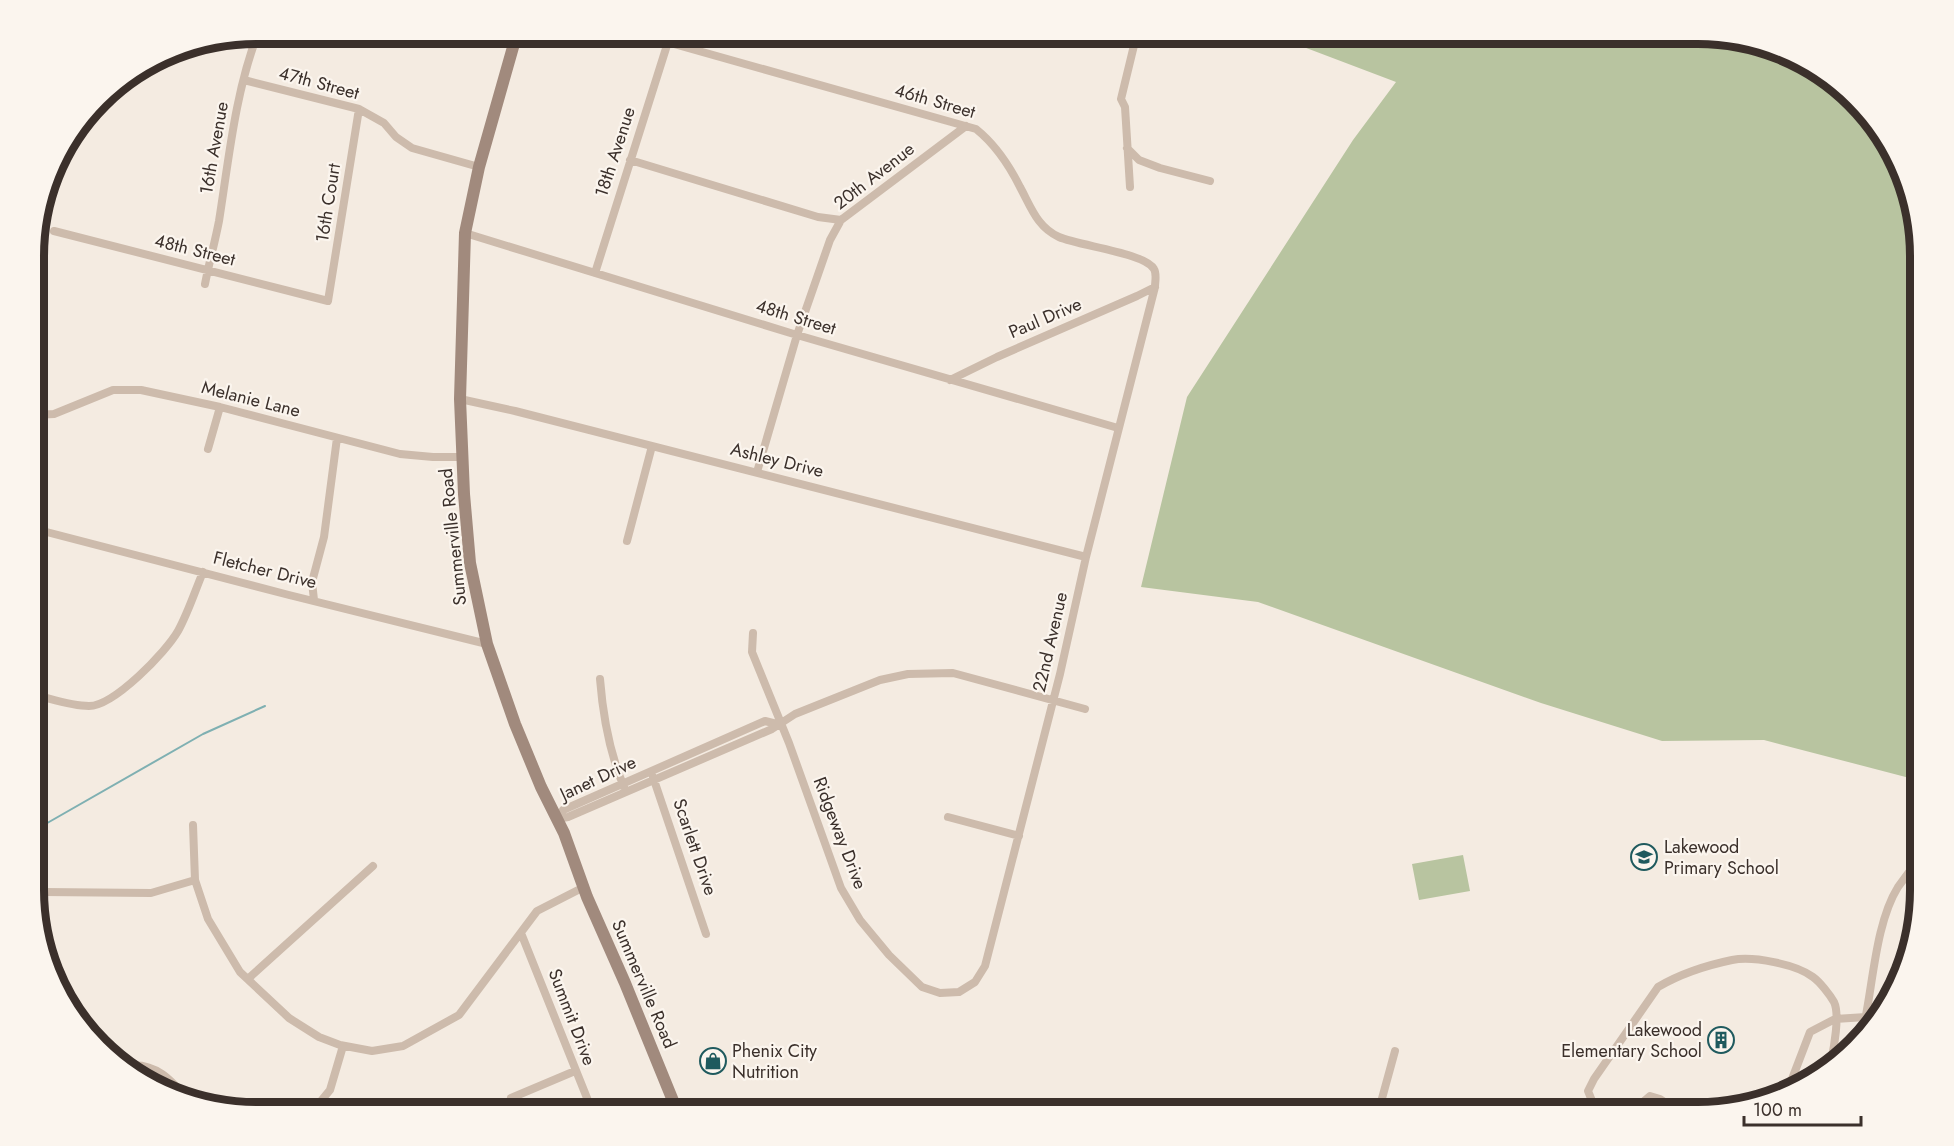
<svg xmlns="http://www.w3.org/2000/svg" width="1954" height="1146" font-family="Jost,sans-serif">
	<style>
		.green { fill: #b8c4a0 }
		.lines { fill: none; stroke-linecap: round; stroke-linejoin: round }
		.stream { stroke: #7fb0b2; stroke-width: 2 }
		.street { stroke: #cdbbac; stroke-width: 8 }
		.secondary { stroke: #a18a7d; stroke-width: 12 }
		.labels { text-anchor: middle; stroke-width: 4.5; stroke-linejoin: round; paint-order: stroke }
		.street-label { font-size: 18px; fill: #3b302b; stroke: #fbf5ee }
		.poi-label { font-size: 18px; fill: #3b302b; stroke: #fbf5ee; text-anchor: start }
		.rim { fill: none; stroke: #3b302b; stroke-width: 8 }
	</style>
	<rect width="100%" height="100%" fill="#f4ebe1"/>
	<path class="green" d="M 1304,33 L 1699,33 L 1757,41 L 1810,63 L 1891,144 L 1920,240 L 1921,781 L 1764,740 L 1662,741 L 1541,703 L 1258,602 L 1141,587 L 1187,397 L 1353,140 L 1396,82 L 1301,46 Z
		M 1463,855 L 1470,891 L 1419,900 L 1412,864 Z"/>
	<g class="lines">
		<path class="stream" d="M 35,830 L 203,734 L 265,706"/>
		<path class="street" d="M 635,33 L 976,129 C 996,145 1009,165 1020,187 C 1031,207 1037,227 1059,237 C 1080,246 1145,253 1154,269 C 1157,274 1155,281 1155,287 L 1086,557 L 1060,674 L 985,966 L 975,982 L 959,992 L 940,993 L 922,987 L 889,955 L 860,920 L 841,888 L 789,743 L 752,652 L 753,633
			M 244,80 L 359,109 L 384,123 L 396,137 L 412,148 L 479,167
			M 1127,148 L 1139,160 L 1160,168 L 1210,181
			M 630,160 L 818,217 L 841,220
			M 1130,187 L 1125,107 L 1121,99 L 1137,33
			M 54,231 L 328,301 L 359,109
			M 465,233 L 797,335 L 1118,428
			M 595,273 L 668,42
			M 205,284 C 209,263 215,242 219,221 C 229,158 235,93 258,33
			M 950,380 L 997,357 L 1137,296 L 1155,287
			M 460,399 L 515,411 L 1086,557
			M 35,415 L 54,414 L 113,390 L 141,390 L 220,407 L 400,454 L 433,457 L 462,457
			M 208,449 L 220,407
			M 757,472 L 797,335 L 830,240 L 841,220 L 966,126
			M 35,529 L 289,595 L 487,644
			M 627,541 L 652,446
			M 314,600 L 312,582 L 324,537 L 337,438
			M 600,679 C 603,717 609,752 624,787
			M 35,695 C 52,699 71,706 89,706 C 114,706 166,652 178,631 C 188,613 195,591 203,572
			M 653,777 L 706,934
			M 948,817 L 1019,836
			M 557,819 L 568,817 L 772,729 L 795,714 L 880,680 L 908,674 L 953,673 L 1085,709
			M 557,819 L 563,810 L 765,721 L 781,725
			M 193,825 L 195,880 L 208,919 L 240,972 L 289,1018 L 319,1037 L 340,1045 L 372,1051 L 403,1046 L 459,1015 L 537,911 L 584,887
			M 44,892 L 151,893 L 195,880
			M 521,933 L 593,1113
			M 249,978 L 373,866
			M 1863,1030 C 1873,987 1875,924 1898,887 C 1905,877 1913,867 1921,858
			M 126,1066 C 156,1061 173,1082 191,1103
			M 1780,1092 L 1792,1079 L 1810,1032 L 1835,1019 L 1866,1017 L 1872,1021
			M 511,1098 L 575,1071
			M 311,1113 L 330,1090 L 343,1046
			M 1378,1113 L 1395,1051
			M 1597,1113 L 1588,1091 L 1594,1079 L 1658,987 C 1680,974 1708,965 1732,960 C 1753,956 1796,964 1813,977 C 1820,982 1830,995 1834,1002 C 1840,1014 1834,1048 1831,1062
			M 1630,1113 L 1650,1096 L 1660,1099 L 1681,1113"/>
		<path class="secondary" d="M 517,33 L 479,167 L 465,233 L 460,399 L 464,494 L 470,563 L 487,644 L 515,724 L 541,787 L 564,833 L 587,897 L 625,983 L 678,1113"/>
	</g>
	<defs>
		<symbol id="school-ring" viewBox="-11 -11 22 22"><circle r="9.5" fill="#fbf5ee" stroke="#1f5a5e" stroke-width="1.5"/><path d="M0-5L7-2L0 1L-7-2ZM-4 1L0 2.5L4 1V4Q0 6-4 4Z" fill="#1f5a5e"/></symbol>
		<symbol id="building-ring" viewBox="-11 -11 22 22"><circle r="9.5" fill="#fbf5ee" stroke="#1f5a5e" stroke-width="1.5"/><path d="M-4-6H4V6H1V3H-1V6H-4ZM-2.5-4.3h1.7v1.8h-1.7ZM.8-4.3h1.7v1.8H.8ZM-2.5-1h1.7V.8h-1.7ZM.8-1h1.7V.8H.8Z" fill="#1f5a5e"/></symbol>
		<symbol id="shop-ring" viewBox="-11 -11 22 22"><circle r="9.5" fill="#fbf5ee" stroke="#1f5a5e" stroke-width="1.5"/><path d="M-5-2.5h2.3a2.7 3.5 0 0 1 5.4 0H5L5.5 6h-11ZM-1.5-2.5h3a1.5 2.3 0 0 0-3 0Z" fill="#1f5a5e"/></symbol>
	</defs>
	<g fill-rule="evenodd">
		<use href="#school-ring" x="1629" y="842" width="30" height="30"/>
		<use href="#building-ring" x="1706" y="1025" width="30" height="30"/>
		<use href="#shop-ring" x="698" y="1046" width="30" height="30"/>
	</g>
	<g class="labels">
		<g class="street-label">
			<text transform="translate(319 83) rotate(15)" y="6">47th Street</text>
			<text transform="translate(935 101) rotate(16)" y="6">46th Street</text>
			<text transform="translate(214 148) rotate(-80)" y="6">16th Avenue</text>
			<text transform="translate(615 152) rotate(-72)" y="6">18th Avenue</text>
			<text transform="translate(874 176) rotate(-38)" y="6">20th Avenue</text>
			<text transform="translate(328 203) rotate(-81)" y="6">16th Court</text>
			<text transform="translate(195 250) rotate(14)" y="6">48th Street</text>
			<text transform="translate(796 317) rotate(17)" y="6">48th Street</text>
			<text transform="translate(1045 318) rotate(-23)" y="6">Paul Drive</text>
			<text transform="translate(251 399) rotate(14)" y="6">Melanie Lane</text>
			<text transform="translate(777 460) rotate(14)" y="6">Ashley Drive</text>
			<text transform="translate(453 537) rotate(-96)" y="6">Summerville Road</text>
			<text transform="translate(265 570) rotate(14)" y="6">Fletcher Drive</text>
			<text transform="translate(1050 642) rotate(-77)" y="6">22nd Avenue</text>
			<text transform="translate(598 778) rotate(-25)" y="6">Janet Drive</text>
			<text transform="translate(840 833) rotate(69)" y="6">Ridgeway Drive</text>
			<text transform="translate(695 847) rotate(71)" y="6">Scarlett Drive</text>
			<text transform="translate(644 984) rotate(67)" y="6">Summerville Road</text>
			<text transform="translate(572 1017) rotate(69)" y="6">Summit Drive</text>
		</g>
		<g class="poi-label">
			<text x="1664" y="853">Lakewood<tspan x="1664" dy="21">Primary School</tspan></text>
			<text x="1702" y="1036" text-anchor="end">Lakewood<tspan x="1702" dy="21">Elementary School</tspan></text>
			<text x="732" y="1057">Phenix City<tspan x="732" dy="21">Nutrition</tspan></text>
		</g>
	</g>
	<path d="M0 0H1954V1146H0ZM256 44H1698A212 212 0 0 1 1910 256V890A212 212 0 0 1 1698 1102H256A212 212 0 0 1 44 890V256A212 212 0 0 1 256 44Z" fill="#fbf5ee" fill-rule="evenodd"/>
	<path class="rim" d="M256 44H1698A212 212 0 0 1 1910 256V890A212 212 0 0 1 1698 1102H256A212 212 0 0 1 44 890V256A212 212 0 0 1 256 44Z"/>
	<path d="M1744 1116v9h117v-9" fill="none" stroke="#3b302b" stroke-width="3"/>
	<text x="1753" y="1116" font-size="18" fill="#3b302b" stroke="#fbf5ee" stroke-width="4.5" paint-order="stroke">100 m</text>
</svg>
